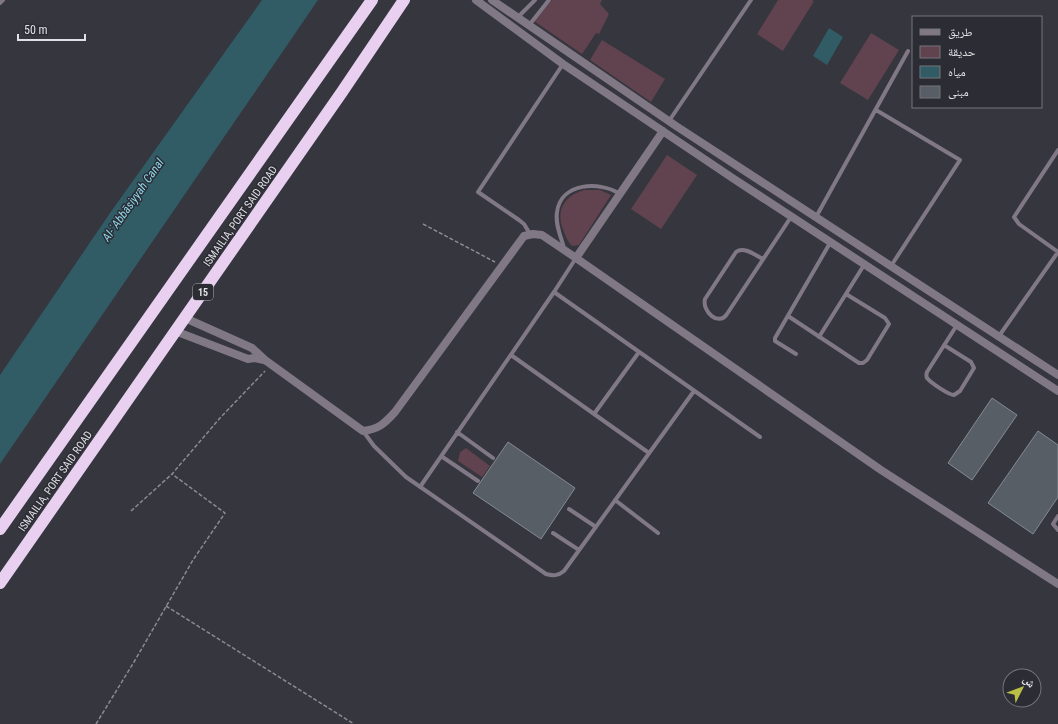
<svg xmlns="http://www.w3.org/2000/svg" width="1058" height="724" font-family="'Roboto Condensed','Noto Naskh Arabic',sans-serif">
	<style>
		.green { fill: #61424f }
		.water { fill: #315b65 }
		.building { fill: #575e65; stroke: #848b93 }
		.lines { fill: none; stroke-linecap: round; stroke-linejoin: round }
		.path { stroke: #8a8a90; stroke-width: 1.5; stroke-dasharray: 4 2; stroke-linecap: butt }
		.lane { stroke: #817885; stroke-width: 4 }
		.street { stroke: #817885; stroke-width: 8 }
		.highway { stroke: #e9d0f0; stroke-width: 12 }
		.labels { text-anchor: middle; stroke-width: 3; stroke-linejoin: round; paint-order: stroke }
		.shield { fill: #2c2c34; stroke: #aaaab0; stroke-width: 1 }
		.shield-label { font-size: 10px; font-weight: bold; fill: #e0e0e5 }
		.street-label { font-size: 11px; fill: #e0e0e5; stroke: #2c2c34 }
		.water-label { font-size: 12px; font-style: italic; fill: #8cd9ec; stroke: #2c2c34 }
	</style>
	<rect width="100%" height="100%" fill="#36363e"/>
	<path class="green" d="M 552,0 L 602,0 L 600,4 L 609,14 L 599,34 L 596,33 L 582,54 L 534,21 Z
		M 778,0 L 812,0 L 814,1 L 783,51 L 757,34 Z
		M 871,33 L 899,50 L 868,100 L 840,83 Z
		M 602,40 L 665,79 L 651,102 L 590,60 Z
		M 667,155 L 697,175 L 661,229 L 631,209 Z
		M 584,190 L 600,190 L 611,195 L 579,245 L 572,246 C 568,242 566,237 564,232 C 555,212 563,196 584,190 Z
		M 466,448 L 490,466 L 482,477 L 458,461 L 460,452 Z"/>
	<path class="water" d="M 262,0 L 318,0 L 0,464 L 0,375 L 110,213 Z
		M 829,28 L 843,37 L 827,65 L 813,56 Z"/>
	<path class="building" d="M 992,398 L 1017,415 L 972,480 L 948,463 Z
		M 1038,431 L 1058,445 L 1058,497 L 1033,534 L 988,503 Z
		M 508,442 L 575,488 L 541,539 L 473,493 Z"/>
	<g class="lines">
		<path class="path" d="M 423,224 L 495,262
			M 131,511 L 172,474 L 220,418 L 265,371
			M 166,606 L 354,724
			M 96,724 L 134,662 L 193,560 L 225,513 L 172,474"/>
		<path class="lane" d="M 0,3 L 3,0
			M 518,17 L 535,0
			M 530,24 L 549,0
			M 876,110 L 960,160 L 891,266
			M 669,121 L 751,0
			M 816,217 L 908,51
			M 530,234 L 524,224 L 519,220 L 478,192 L 563,64
			M 564,248 C 561,237 555,224 557,212 C 561,182 600,181 620,194
			M 1058,252 L 1019,224 L 1014,217 L 1058,150
			M 763,259 C 755,255 744,246 736,252 L 705,299 C 702,311 718,327 727,314 L 791,217
			M 554,292 L 760,437
			M 788,316 L 859,363 L 863,363 L 867,360 L 889,324 L 885,318 L 846,294
			M 999,336 L 1058,252
			M 819,337 L 864,265
			M 944,345 L 971,362 L 974,368 L 960,391 L 954,395 C 949,395 931,383 927,378 C 926,376 926,375 927,372 L 957,325
			M 796,354 L 775,341 L 775,338 L 830,243
			M 511,355 L 649,453
			M 594,414 L 639,352
			M 363,431 L 374,446 L 406,477 L 546,574 C 553,576 558,576 564,571 L 694,391
			M 457,432 L 493,458
			M 441,456 L 478,481
			M 420,487 L 554,292 L 576,258
			M 615,500 L 658,533
			M 569,509 L 596,527
			M 1058,516 L 1053,524 L 1058,530
			M 553,533 L 579,550"/>
		<path class="street" d="M 476,0 L 563,64 L 734,179 L 1058,391
			M 492,0 L 676,126 L 1058,375
			M 576,258 L 881,470 L 1058,584
			M 185,318 L 252,348 L 265,360 L 363,431 C 379,429 384,424 395,412 L 524,236 L 533,234 L 542,235 L 576,258 L 663,131
			M 175,331 L 248,359 L 254,358 L 264,360"/>
		<path class="highway" d="M 0,529 L 372,0
			M 0,583 L 342,92 L 404,0"/>
	</g>
	<g class="labels">
		<rect class="shield" x="193" y="284" width="20" height="16" rx="3"/>
		<g class="shield-label">
			<text x="203" y="296">15</text>
		</g>
		<g class="street-label">
			<text transform="translate(240 216) rotate(-55)" y="4">ISMAILIA, PORT SAID ROAD</text>
			<text transform="translate(55 481) rotate(-55)" y="4">ISMAILIA, PORT SAID ROAD</text>
		</g>
		<g class="water-label">
			<text transform="translate(133 200) rotate(-55)" y="4">Al-ʿAbbāsiyyah Canal</text>
		</g>
	</g>
	<rect x="912" y="16" width="130" height="92" fill="#2c2c34" stroke="#74747b"/>
	<rect x="920" y="29" width="20" height="6" fill="#817885" stroke="#74747b"/>
	<text x="948" y="36" font-size="12" fill="#e0e0e5">طريق</text>
	<rect x="920" y="46" width="20" height="12" fill="#61424f" stroke="#74747b"/>
	<text x="948" y="56" font-size="12" fill="#e0e0e5">حديقة</text>
	<rect x="920" y="66" width="20" height="12" fill="#315b65" stroke="#74747b"/>
	<text x="948" y="76" font-size="12" fill="#e0e0e5">مياه</text>
	<rect x="920" y="86" width="20" height="12" fill="#575e65" stroke="#74747b"/>
	<text x="948" y="96" font-size="12" fill="#e0e0e5">مبنى</text>
	<g transform="translate(1022 688) rotate(48)"><circle r="19" fill="#2c2c34" stroke="#74747b"/>
	<path d="M0-3L7 15L0 10L-7 15Z" fill="#bac045"/>
	<text y="-6" font-size="11" font-weight="bold" text-anchor="middle" fill="#e0e0e5">ش</text>
	</g>
	<path d="M18 34v6h67v-6" fill="none" stroke="#e0e0e5" stroke-width="2"/>
	<text x="24" y="34" font-size="12" fill="#e0e0e5" stroke="#2c2c34" stroke-width="3" paint-order="stroke">50 m</text>
</svg>
